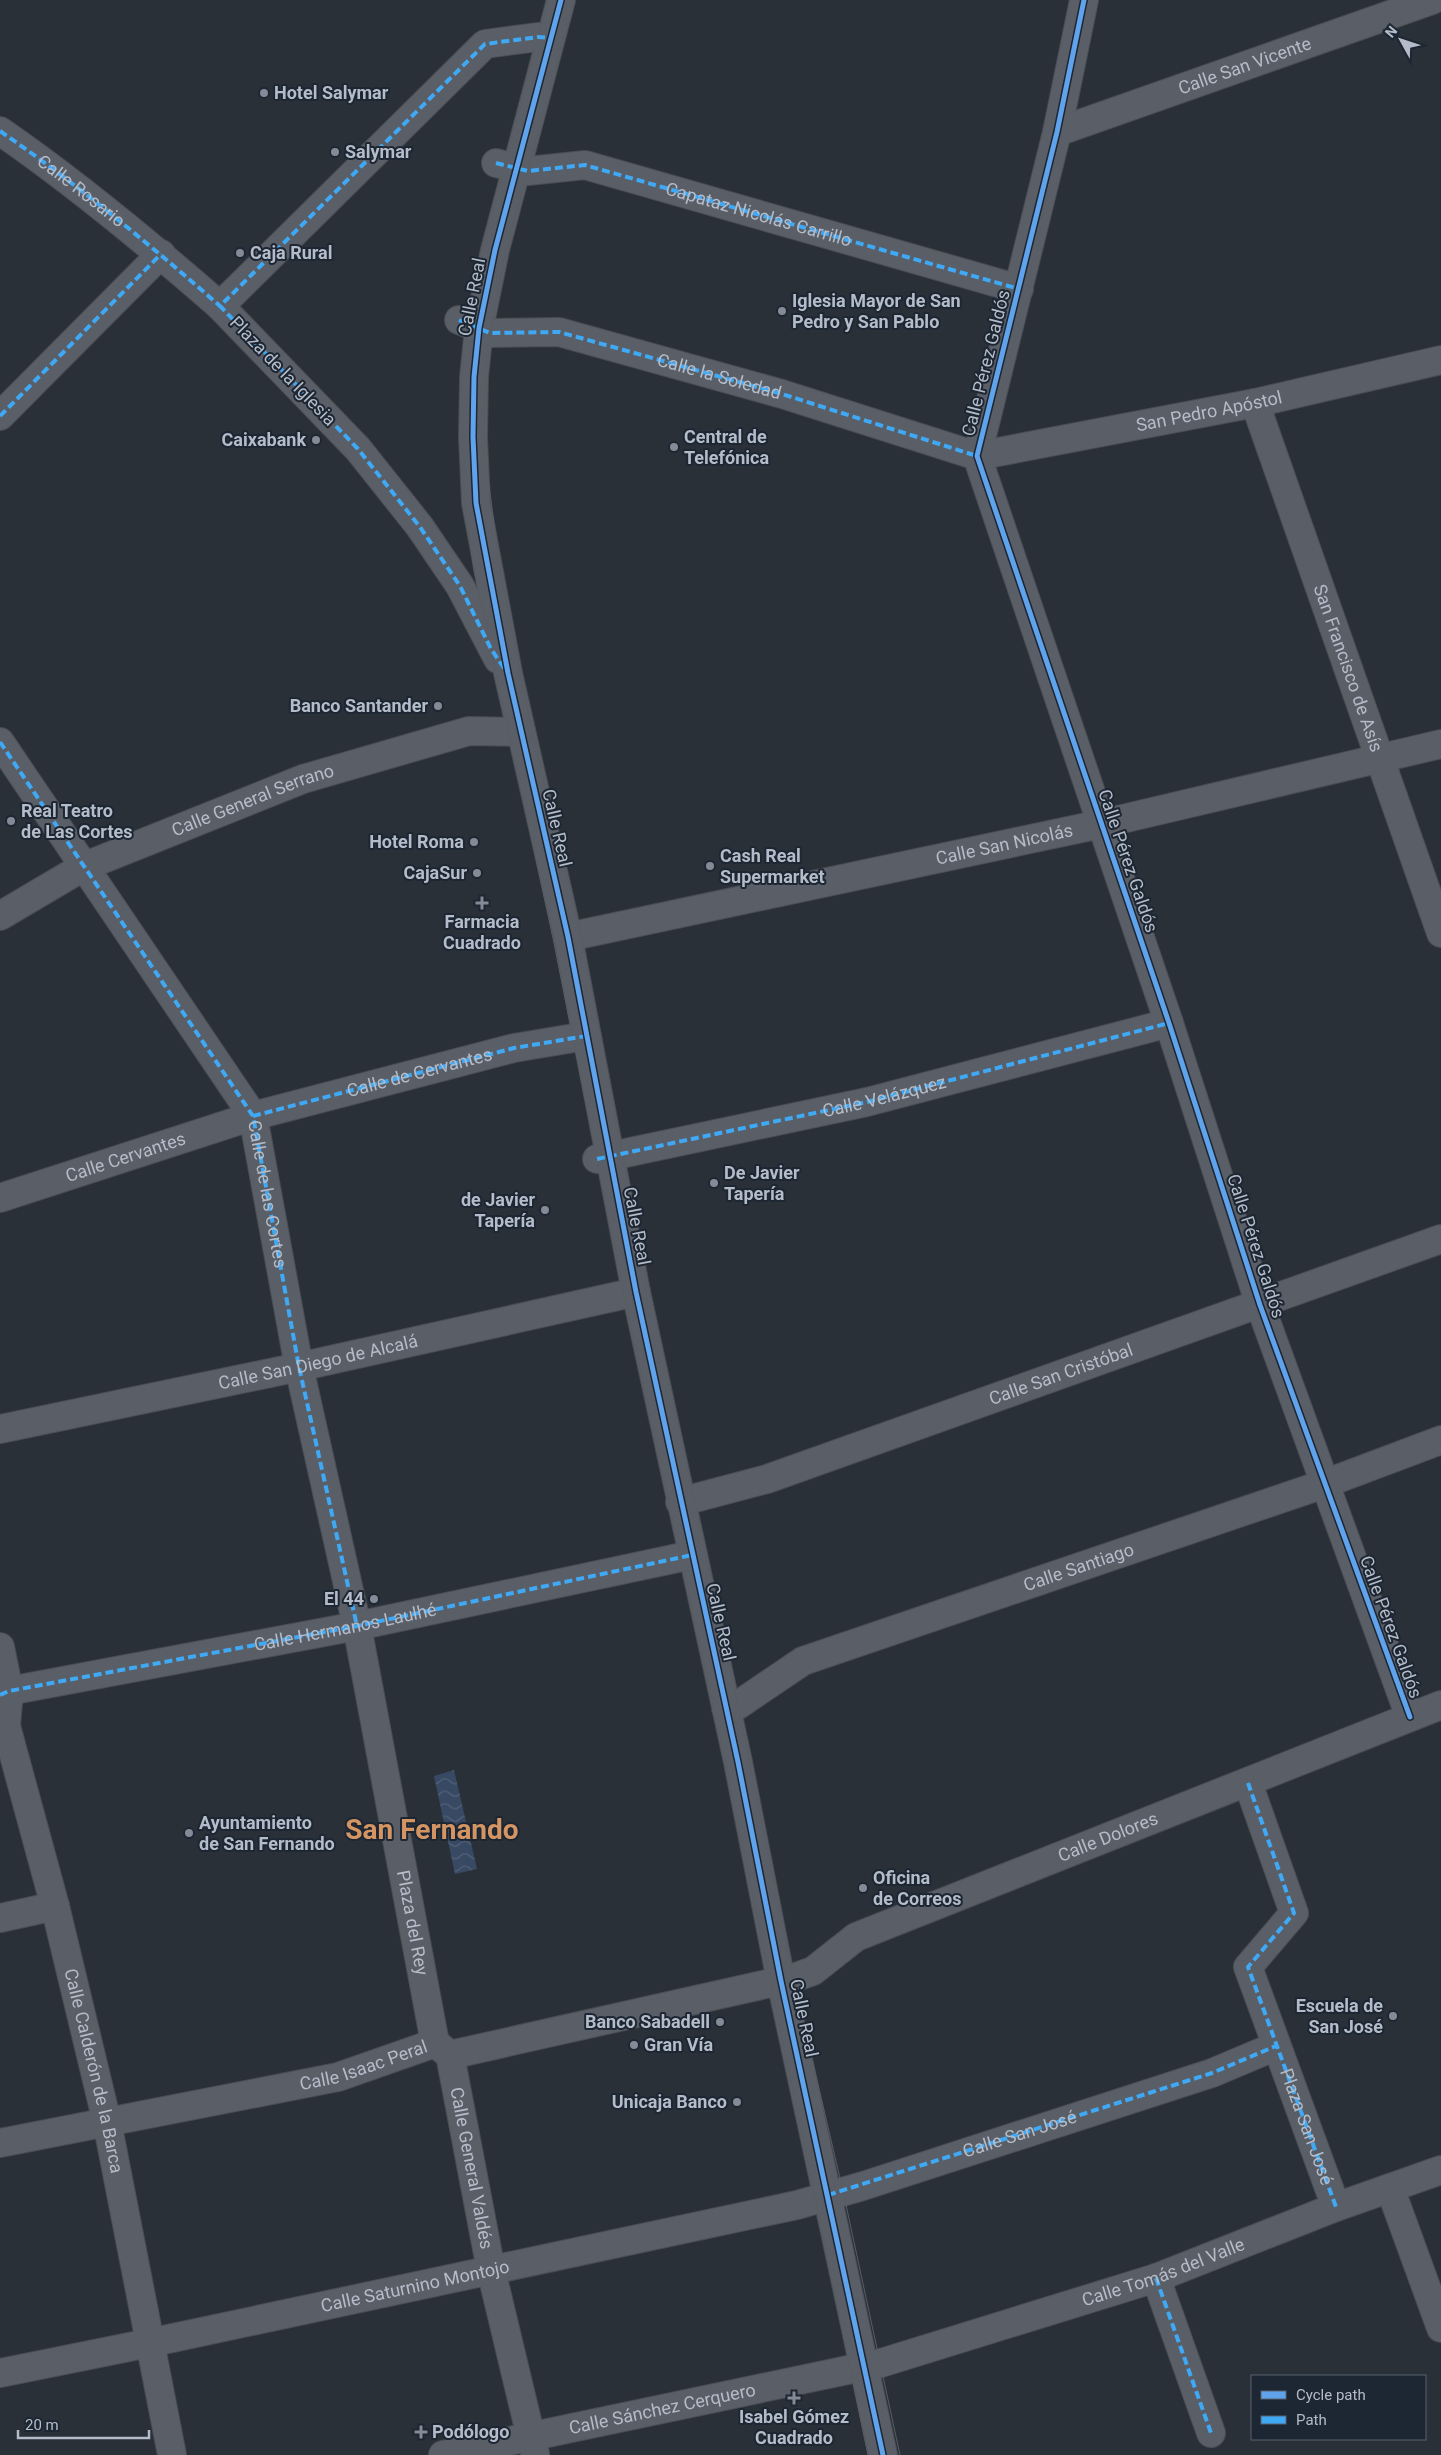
<svg xmlns="http://www.w3.org/2000/svg" width="1441" height="2455" font-family="Roboto,sans-serif">
	<style>
		.water { fill: url(#water-waves) }
		.lines { fill: none; stroke-linecap: round; stroke-linejoin: round }
		.minor-casing { stroke: #484c53; stroke-width: 30 }
		.minor { stroke: #5a5e66; stroke-width: 28 }
		.tram { stroke: #595d64; stroke-width: 1 }
		.quiet { stroke: #3fa9f5; stroke-width: 4; stroke-dasharray: 8 4; stroke-linecap: butt }
		.cycleway-casing { stroke: #1d2633; stroke-width: 8 }
		.cycleway { stroke: #60a3ed; stroke-width: 5 }
		.poi-dot { fill: #848b96; stroke: #1d2633; stroke-width: 2 }
		.labels { text-anchor: middle; stroke-width: 4; stroke-linejoin: round; paint-order: stroke }
		.street-label { font-size: 18px; fill: #b4bcc9; stroke: #1d2633 }
		.poi-label { font-size: 18px; font-weight: bold; fill: #b4bcc9; stroke: #1d2633; text-anchor: start }
		.town-label { font-size: 28px; font-weight: bold; fill: #d59563; stroke: #1d2633 }
	</style>
	<defs>
		<pattern id="water-waves" width="16" height="10" patternUnits="userSpaceOnUse" patternTransform="scale(1.25)"><rect width="16" height="10" fill="#384963"/><path d="M0 5q4-4 8 0t8 0" fill="none" stroke="#526178"/></pattern>
	</defs>
	<rect width="100%" height="100%" fill="#2a3038"/>
	<path class="water" d="M 454,1770 L 477,1869 L 455,1874 L 434,1776 Z"/>
	<g class="lines">
		<defs>
			<g id="minor">
				<path d="M 561,0 L 495,250 L 479,328 L 474,377 L 473,437 L 476,503 L 508,673 L 568,937 L 636,1292 L 738,1762 L 781,1981 L 883,2455"/>
				<path d="M 1084,0 L 1057,132 L 977,456 L 1169,1023 L 1260,1305 L 1410,1717"/>
				<path d="M 0,131 C 77,184 149,244 220,306"/>
				<path id="s1" d="M 1057,132 L 1432,0"/>
				<path d="M 496,163 L 528,171 L 585,165 L 1019,289"/>
				<path id="s2" d="M 459,320 L 490,333 L 559,332 L 782,394 L 977,456 L 1255,403 L 1441,360"/>
				<path id="s3" d="M 1255,403 L 1441,933"/>
				<path d="M 0,416 L 161,254"/>
				<path d="M 498,659 L 460,586 L 420,527 L 358,449 L 220,306 L 485,44 L 538,37 L 550,38"/>
				<path id="s4" d="M 0,742 L 253,1116 L 299,1367 L 357,1626 L 435,2043"/>
				<path id="s5" d="M 0,916 L 83,867 L 303,779 L 469,731 L 521,732"/>
				<path id="s6" d="M 568,937 L 1101,824 L 1441,744"/>
				<path d="M 597,1159 L 867,1102 L 1169,1023"/>
				<path id="s7" d="M 0,1198 L 253,1116 L 514,1048 L 586,1036"/>
				<path id="s8" d="M 0,1429 L 299,1367 L 636,1292"/>
				<path id="s9" d="M 680,1502 L 767,1479 L 1441,1239"/>
				<path id="s10" d="M 0,1647 L 9,1691 L 6,1726 L 55,1906 L 107,2122 L 172,2455"/>
				<path d="M 0,1695 L 9,1691 L 357,1626 L 692,1555"/>
				<path id="s11" d="M 726,1708 L 738,1705 L 803,1661 L 1324,1484 L 1441,1440"/>
				<path d="M 1248,1783 L 1294,1913 L 1248,1967 L 1336,2207"/>
				<path d="M 0,1918 L 55,1906"/>
				<path id="s12" d="M 450,2055 L 491,2270 L 535,2454"/>
				<path id="s13" d="M 0,2143 L 338,2077 L 435,2043 L 450,2055 L 793,1978 L 813,1971 L 856,1937 L 1441,1705"/>
				<path d="M 1390,2188 L 1441,2328"/>
				<path d="M 1156,2278 L 1211,2433"/>
				<path id="s14" d="M 0,2373 L 149,2343 L 797,2205 L 863,2186 L 1212,2073 L 1276,2046"/>
				<path id="s15" d="M 443,2455 L 881,2363 L 1156,2278 L 1336,2207 L 1441,2170"/>
			</g>
		</defs>
		<use href="#minor" class="minor-casing"/>
		<use href="#minor" class="minor"/>
		<path class="tram" d="M 548,0 L 478,264 L 468,324 L 461,377 L 465,506 L 474,570 L 554,943 L 624,1295 L 726,1765 L 868,2455
			M 574,0 L 505,254 L 490,333 L 485,387 L 484,450 L 491,500 L 500,570 L 532,732 L 581,935 L 649,1289 L 738,1705 L 793,1978 L 843,2191 L 900,2455"/>
		<g class="quiet">
			<path id="s16" d="M 0,131 C 77,184 149,244 220,306"/>
			<path id="s17" d="M 496,163 L 528,171 L 585,165 L 1019,289"/>
			<path id="s18" d="M 459,320 L 490,333 L 559,332 L 782,394 L 977,456"/>
			<path d="M 0,416 L 161,254"/>
			<path d="M 504,668 L 491,649 L 460,586 L 420,527 L 358,449 L 220,306 L 485,44 L 538,37 L 550,38"/>
			<path id="s19" d="M 0,742 L 253,1116 L 299,1367 L 357,1626"/>
			<path d="M 253,1116 L 514,1048 L 586,1036"/>
			<path id="s20" d="M 597,1159 L 867,1102 L 1169,1023"/>
			<path id="s21" d="M 0,1695 L 9,1691 L 357,1626 L 692,1555"/>
			<path id="s22" d="M 1248,1783 L 1294,1913 L 1248,1967 L 1336,2207"/>
			<path id="s23" d="M 828,2195 L 1212,2073 L 1276,2046"/>
			<path d="M 1156,2278 L 1211,2433"/>
		</g>
		<defs>
			<path id="cycleway" d="M 561,0 L 495,250 L 479,328 L 474,377 L 473,437 L 476,503 L 508,673 L 568,937 L 636,1292 L 738,1762 L 781,1981 L 883,2455
				M 1084,0 L 1057,132 L 977,456 L 1169,1023 L 1260,1305 L 1410,1717"/>
		</defs>
		<use href="#cycleway" class="cycleway-casing"/>
		<use href="#cycleway" class="cycleway"/>
	</g>
	<g class="poi-dot">
		<circle cx="264" cy="93" r="5"/>
		<circle cx="335" cy="152" r="5"/>
		<circle cx="240" cy="253" r="5"/>
		<circle cx="782" cy="311" r="5"/>
		<circle cx="316" cy="440" r="5"/>
		<circle cx="674" cy="447" r="5"/>
		<circle cx="438" cy="706" r="5"/>
		<circle cx="11" cy="821" r="5"/>
		<circle cx="474" cy="842" r="5"/>
		<circle cx="710" cy="866" r="5"/>
		<circle cx="477" cy="873" r="5"/>
		<path d="M479.5 895.5h5v5h5v5h-5v5h-5v-5h-5v-5h5z"/>
		<circle cx="714" cy="1183" r="5"/>
		<circle cx="545" cy="1210" r="5"/>
		<circle cx="374" cy="1599" r="5"/>
		<circle cx="189" cy="1833" r="5"/>
		<circle cx="863" cy="1888" r="5"/>
		<circle cx="1393" cy="2016" r="5"/>
		<circle cx="720" cy="2022" r="5"/>
		<circle cx="634" cy="2045" r="5"/>
		<circle cx="737" cy="2102" r="5"/>
		<path d="M791.5 2390.5h5v5h5v5h-5v5h-5v-5h-5v-5h5z"/>
		<path d="M418.5 2424.5h5v5h5v5h-5v5h-5v-5h-5v-5h5z"/>
	</g>
	<g class="labels">
		<g class="street-label">
			<text dy="6" stroke="none"><textPath href="#s1" startOffset="199">Calle San Vicente</textPath></text>
			<text dy="6" stroke="none"><textPath href="#s16" startOffset="101">Calle Rosario</textPath></text>
			<text dy="6" stroke="none"><textPath href="#s17" startOffset="271">Capataz Nicolás Carrillo</textPath></text>
			<text transform="translate(472 297) rotate(-79)" y="6">Calle Real</text>
			<text transform="translate(986 363) rotate(-76)" y="6">Calle Pérez Galdós</text>
			<text transform="translate(283 371) rotate(46)" y="6">Plaza de la Iglesia</text>
			<text dy="6" stroke="none"><textPath href="#s18" startOffset="269">Calle la Soledad</textPath></text>
			<text dy="6" stroke="none"><textPath href="#s2" startOffset="775">San Pedro Apóstol</textPath></text>
			<text dy="6" stroke="none"><textPath href="#s3" startOffset="281">San Francisco de Asís</textPath></text>
			<text dy="6" stroke="none"><textPath href="#s5" startOffset="279">Calle General Serrano</textPath></text>
			<text transform="translate(557 828) rotate(77)" y="6">Calle Real</text>
			<text dy="6" stroke="none"><textPath href="#s6" startOffset="446">Calle San Nicolás</textPath></text>
			<text transform="translate(1128 861) rotate(71)" y="6">Calle Pérez Galdós</text>
			<text dy="6" stroke="none"><textPath href="#s7" startOffset="438">Calle de Cervantes</textPath></text>
			<text dy="6" stroke="none"><textPath href="#s20" startOffset="294">Calle Velázquez</textPath></text>
			<text dy="6" stroke="none"><textPath href="#s7" startOffset="132">Calle Cervantes</textPath></text>
			<text dy="6" stroke="none"><textPath href="#s19" startOffset="531">Calle de las Cortes</textPath></text>
			<text transform="translate(637 1226) rotate(79)" y="6">Calle Real</text>
			<text transform="translate(1256 1246) rotate(72)" y="6">Calle Pérez Galdós</text>
			<text dy="6" stroke="none"><textPath href="#s8" startOffset="325">Calle San Diego de Alcalá</textPath></text>
			<text dy="6" stroke="none"><textPath href="#s9" startOffset="402">Calle San Cristóbal</textPath></text>
			<text dy="6" stroke="none"><textPath href="#s11" startOffset="382">Calle Santiago</textPath></text>
			<text transform="translate(721 1622) rotate(77)" y="6">Calle Real</text>
			<text dy="6" stroke="none"><textPath href="#s21" startOffset="352">Calle Hermanos Laulhé</textPath></text>
			<text transform="translate(1391 1627) rotate(70)" y="6">Calle Pérez Galdós</text>
			<text dy="6" stroke="none"><textPath href="#s13" startOffset="1165">Calle Dolores</textPath></text>
			<text dy="6" stroke="none"><textPath href="#s4" startOffset="1274">Plaza del Rey</textPath></text>
			<text transform="translate(804 2018) rotate(78)" y="6">Calle Real</text>
			<text dy="6" stroke="none"><textPath href="#s13" startOffset="372">Calle Isaac Peral</textPath></text>
			<text dy="6" stroke="none"><textPath href="#s10" startOffset="436">Calle Calderón de la Barca</textPath></text>
			<text dy="6" stroke="none"><textPath href="#s22" startOffset="379">Plaza San José</textPath></text>
			<text dy="6" stroke="none"><textPath href="#s23" startOffset="201">Calle San José</textPath></text>
			<text dy="6" stroke="none"><textPath href="#s12" startOffset="115">Calle General Valdés</textPath></text>
			<text dy="6" stroke="none"><textPath href="#s15" startOffset="744">Calle Tomás del Valle</textPath></text>
			<text dy="6" stroke="none"><textPath href="#s14" startOffset="424">Calle Saturnino Montojo</textPath></text>
			<text dy="6" stroke="none"><textPath href="#s15" startOffset="224">Calle Sánchez Cerquero</textPath></text>
		</g>
		<g class="poi-label">
			<text x="274" y="99">Hotel Salymar</text>
			<text x="345" y="158">Salymar</text>
			<text x="250" y="259">Caja Rural</text>
			<text x="792" y="307">Iglesia Mayor de San<tspan x="792" dy="21">Pedro y San Pablo</tspan></text>
			<text x="684" y="443">Central de<tspan x="684" dy="21">Telefónica</tspan></text>
			<text x="306" y="446" text-anchor="end">Caixabank</text>
			<text x="428" y="712" text-anchor="end">Banco Santander</text>
			<text x="21" y="817">Real Teatro<tspan x="21" dy="21">de Las Cortes</tspan></text>
			<text x="464" y="848" text-anchor="end">Hotel Roma</text>
			<text x="720" y="862">Cash Real<tspan x="720" dy="21">Supermarket</tspan></text>
			<text x="467" y="879" text-anchor="end">CajaSur</text>
			<text x="482" y="928" text-anchor="middle">Farmacia<tspan x="482" dy="21">Cuadrado</tspan></text>
			<text x="724" y="1179">De Javier<tspan x="724" dy="21">Tapería</tspan></text>
			<text x="535" y="1206" text-anchor="end">de Javier<tspan x="535" dy="21">Tapería</tspan></text>
			<text x="364" y="1605" text-anchor="end">El 44</text>
			<text x="199" y="1829">Ayuntamiento<tspan x="199" dy="21">de San Fernando</tspan></text>
			<text x="873" y="1884">Oficina<tspan x="873" dy="21">de Correos</tspan></text>
			<text x="1383" y="2012" text-anchor="end">Escuela de<tspan x="1383" dy="21">San José</tspan></text>
			<text x="710" y="2028" text-anchor="end">Banco Sabadell</text>
			<text x="644" y="2051">Gran Vía</text>
			<text x="727" y="2108" text-anchor="end">Unicaja Banco</text>
			<text x="794" y="2423" text-anchor="middle">Isabel Gómez<tspan x="794" dy="21">Cuadrado</tspan></text>
			<text x="432" y="2438">Podólogo</text>
		</g>
		<g class="town-label">
			<text x="432" y="1839">San Fernando</text>
		</g>
	</g>
	<rect x="1251" y="2375" width="175" height="65" fill="#1d2633" stroke="#59626f"/>
	<rect x="1261" y="2391" width="25" height="8" fill="#60a3ed" stroke="#59626f"/>
	<text x="1296" y="2400" font-size="15" fill="#b4bcc9">Cycle path</text>
	<rect x="1261" y="2416" width="25" height="8" fill="#3fa9f5" stroke="#59626f"/>
	<text x="1296" y="2425" font-size="15" fill="#b4bcc9">Path</text>
	<g transform="translate(1401 40) rotate(310)" stroke="#1d2633" stroke-width="4" paint-order="stroke">
	<path d="M0-4L9 19L0 12L-9 19Z" fill="#b4bcc9"/>
	<text y="-8" font-size="14" font-weight="bold" text-anchor="middle" fill="#b4bcc9">N</text>
	</g>
	<path d="M18 2430v8h131v-8" fill="none" stroke="#b4bcc9" stroke-width="2.5"/>
	<text x="25" y="2430" font-size="15" fill="#b4bcc9" stroke="#1d2633" stroke-width="4" paint-order="stroke">20 m</text>
</svg>
